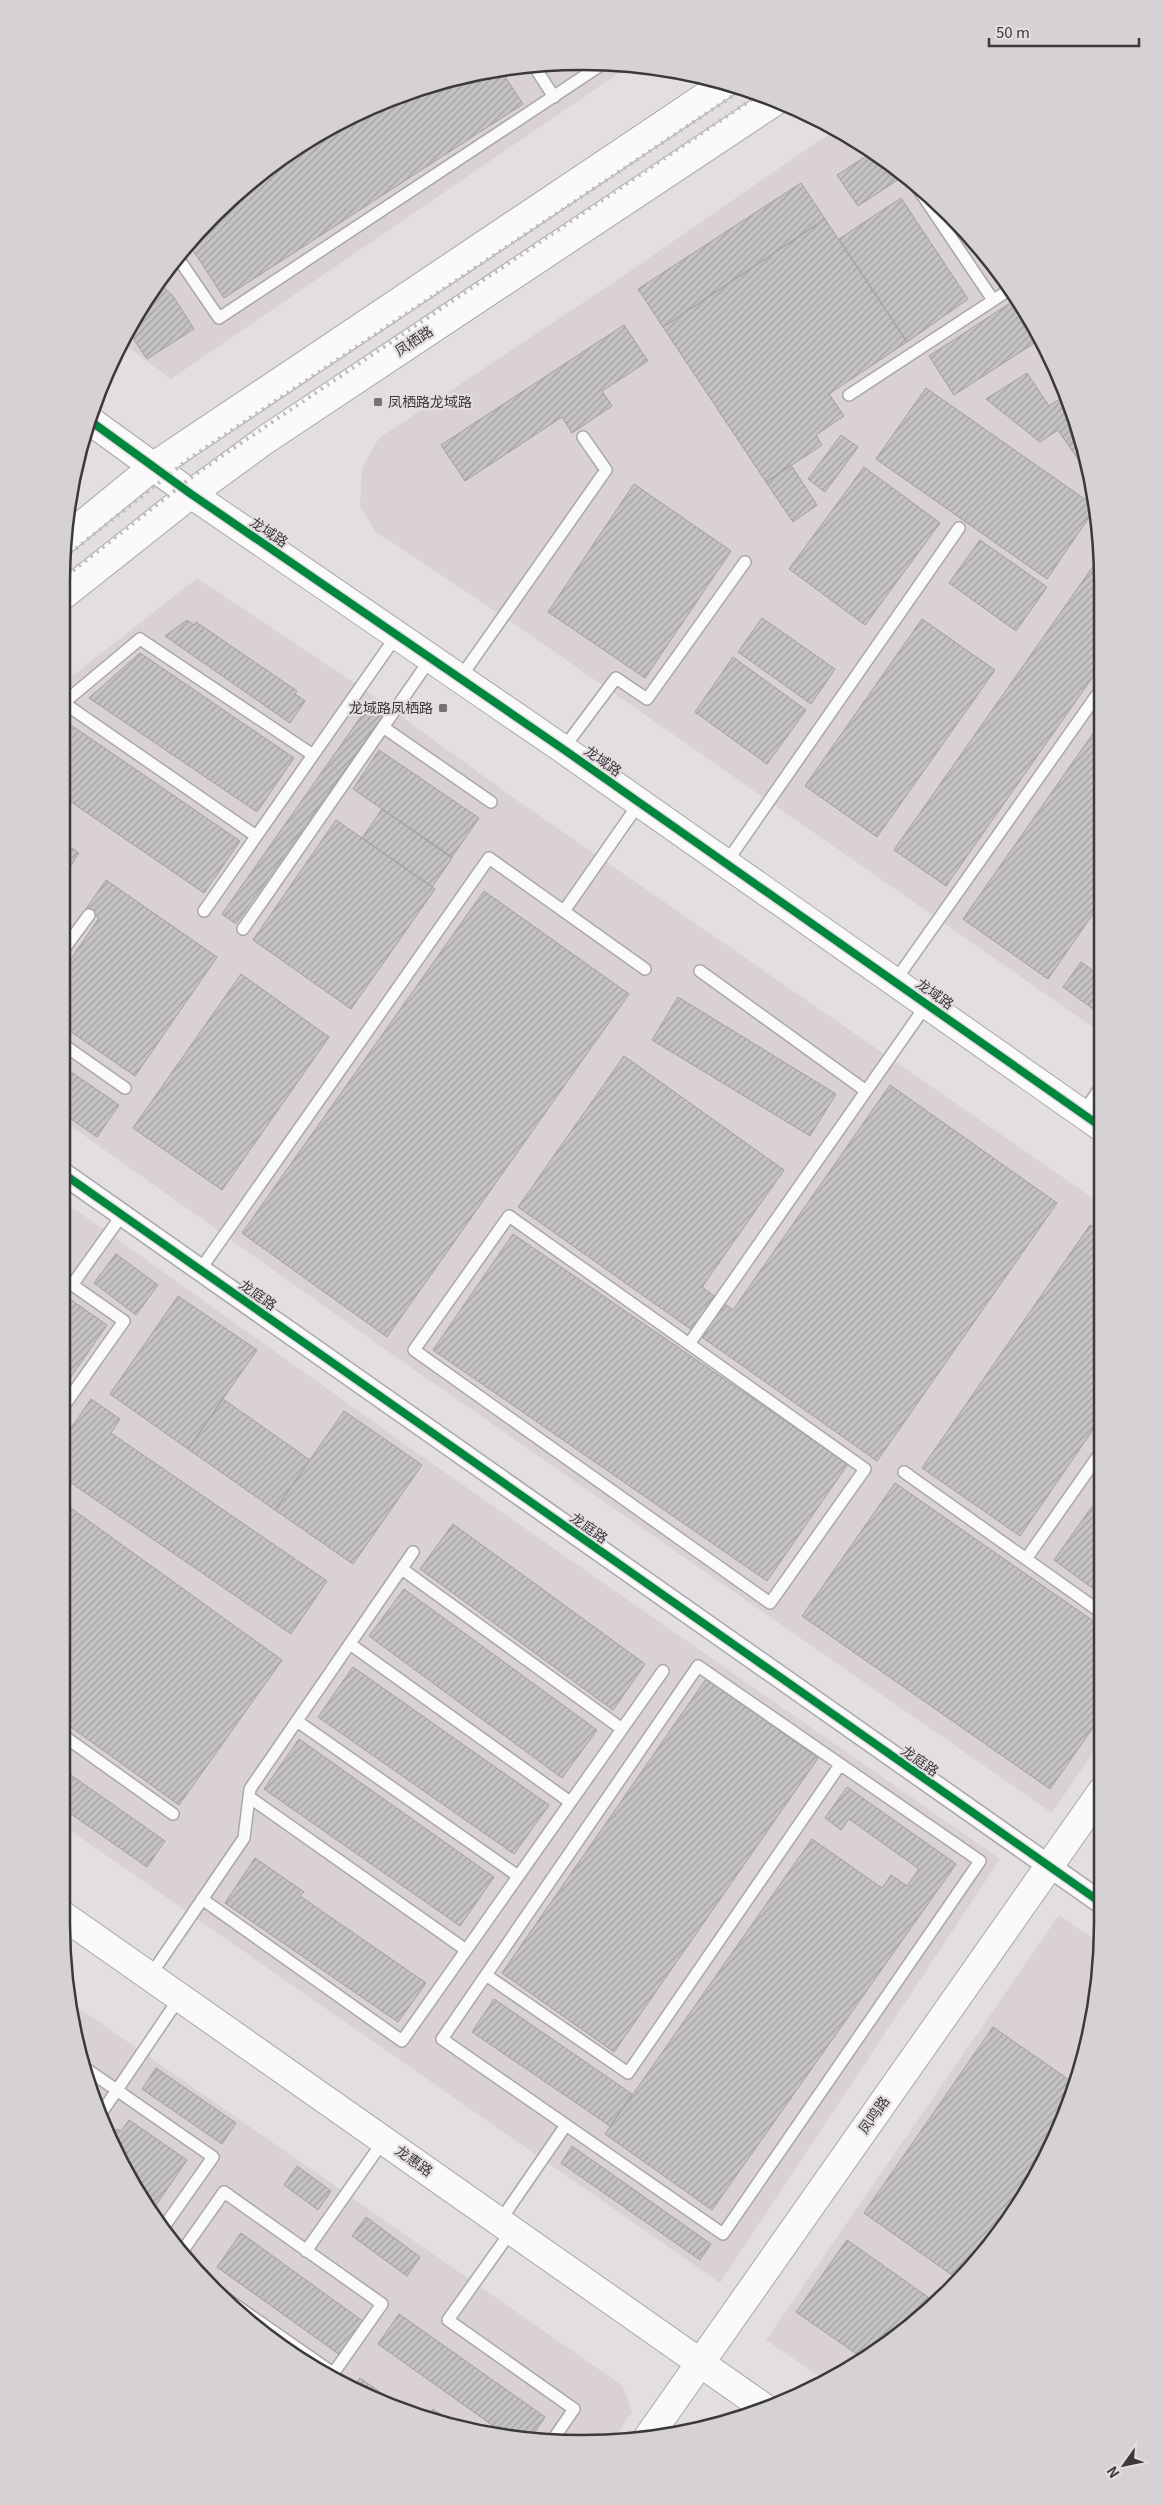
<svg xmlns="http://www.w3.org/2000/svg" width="1164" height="2505" font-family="Georgia,'Noto Sans SC',serif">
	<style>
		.built { fill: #d9d1d6 }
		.building { fill: url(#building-hatch); stroke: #a3a0a1 }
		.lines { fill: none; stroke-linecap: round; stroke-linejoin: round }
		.lane-casing { stroke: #a9a7a8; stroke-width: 14 }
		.street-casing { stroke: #a9a7a8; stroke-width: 24 }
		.secondary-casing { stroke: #a9a7a8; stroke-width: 30 }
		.lane { stroke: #fbfafa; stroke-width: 11 }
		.street { stroke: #fbfafa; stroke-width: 21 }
		.secondary { stroke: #fbfafa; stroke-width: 28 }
		.rail { stroke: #bfbfbf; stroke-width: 4; stroke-dasharray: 2.5 5; stroke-linecap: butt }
		.cycleway-casing { stroke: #e4dee2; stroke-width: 11 }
		.cycleway { stroke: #00873e; stroke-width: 8 }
		.poi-dot { fill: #767374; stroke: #e4dee2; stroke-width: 2 }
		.labels { text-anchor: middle; stroke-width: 4.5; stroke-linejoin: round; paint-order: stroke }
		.street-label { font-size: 14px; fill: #3b393a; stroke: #e4dee2 }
		.poi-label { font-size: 14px; fill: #3b393a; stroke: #e4dee2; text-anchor: start }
		.rim { fill: none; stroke: #3b393a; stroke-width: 2.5 }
	</style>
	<defs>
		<pattern id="building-hatch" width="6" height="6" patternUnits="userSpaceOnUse" patternTransform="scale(1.25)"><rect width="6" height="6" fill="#c5c2c3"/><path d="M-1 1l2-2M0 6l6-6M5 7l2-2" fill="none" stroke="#a19f9f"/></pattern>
	</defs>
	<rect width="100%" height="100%" fill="#e3dfe1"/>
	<path class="built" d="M 582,61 L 629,66 L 171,379 L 122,343 L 149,293 L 214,214 L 292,149 L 480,71 Z
		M 833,131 L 899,169 L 995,265 L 1063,382 L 1098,514 L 1100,1032 L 513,623 L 376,532 L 360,507 L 362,468 L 379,438 L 620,278 Z
		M 197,578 L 371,694 L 508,794 L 1100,1203 L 1102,1739 L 1052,1813 L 393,1355 L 61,1119 L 61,685 Z
		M 61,1199 L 440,1469 L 1000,1859 L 720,2283 L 61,1824 Z
		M 1059,1915 L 1101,1944 L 1093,2024 L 1063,2122 L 1033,2184 L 973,2267 L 899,2336 L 842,2374 L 826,2381 L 766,2340 Z
		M 69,2001 L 623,2386 L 632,2412 L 612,2442 L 582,2444 L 481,2434 L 414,2416 L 322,2374 L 265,2336 L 190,2266 L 131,2183 L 89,2091 L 71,2024 Z"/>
	<path class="building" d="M 500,69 L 523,104 L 224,298 L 189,244 L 214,214 L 292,149 L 382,101 L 480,71 Z
		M 871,153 L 899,169 L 905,175 L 858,206 L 837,175 Z
		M 801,183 L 825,219 L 663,327 L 638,289 Z
		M 901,198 L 968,299 L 907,342 L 839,239 Z
		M 825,219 L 907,342 L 829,394 L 844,416 L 816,435 L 822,445 L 766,482 L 663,327 Z
		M 158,282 L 173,296 L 194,329 L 147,359 L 128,331 L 149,293 Z
		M 1015,300 L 1039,340 L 954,395 L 929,356 Z
		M 624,325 L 648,361 L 602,391 L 612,406 L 572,433 L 562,417 L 465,481 L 441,445 Z
		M 1027,373 L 1049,406 L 1066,395 L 1088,474 L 1058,430 L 1040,442 L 986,399 Z
		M 926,388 L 1096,507 L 1047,579 L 876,459 Z
		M 841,435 L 858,447 L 825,492 L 808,479 Z
		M 791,465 L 817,505 L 793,522 L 766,482 Z
		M 864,467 L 940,523 L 865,625 L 789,569 Z
		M 634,484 L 731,551 L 645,678 L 548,612 Z
		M 980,540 L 1047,587 L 1016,631 L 949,583 Z
		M 1094,565 L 1098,568 L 1099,668 L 946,886 L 894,850 Z
		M 762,618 L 835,669 L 811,704 L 738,652 Z
		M 922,619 L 995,670 L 877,837 L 805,786 Z
		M 187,620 L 194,625 L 196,622 L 297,691 L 295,694 L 305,701 L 290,723 L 165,636 Z
		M 140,653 L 294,758 L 257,812 L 89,698 Z
		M 733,657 L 806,710 L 767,764 L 695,712 Z
		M 372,701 L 386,711 L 236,924 L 222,914 Z
		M 65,721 L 240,841 L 204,893 L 61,795 L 61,724 Z
		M 1099,725 L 1099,905 L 1048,979 L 963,919 Z
		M 379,750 L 479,818 L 452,857 L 353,789 Z
		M 382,809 L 452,858 L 432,887 L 362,838 Z
		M 336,820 L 435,889 L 351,1009 L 253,940 Z
		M 61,841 L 79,853 L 61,880 Z
		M 106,880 L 217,957 L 135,1076 L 61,1025 L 61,973 L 99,918 L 86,909 Z
		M 484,891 L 629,994 L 387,1337 L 242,1233 Z
		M 1081,962 L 1100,976 L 1100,1014 L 1063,987 Z
		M 241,974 L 329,1037 L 222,1190 L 133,1128 Z
		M 678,997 L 836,1094 L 810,1136 L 652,1040 Z
		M 624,1056 L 784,1170 L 702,1287 L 733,1310 L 890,1085 L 1057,1203 L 877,1461 L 518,1207 Z
		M 61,1065 L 119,1105 L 97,1137 L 61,1112 Z
		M 1090,1225 L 1101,1232 L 1101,1418 L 1020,1536 L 922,1468 Z
		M 513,1234 L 848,1464 L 767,1581 L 433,1350 Z
		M 116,1254 L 158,1285 L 136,1315 L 94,1283 Z
		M 61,1293 L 107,1325 L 61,1391 Z
		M 178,1296 L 257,1350 L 188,1449 L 110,1394 Z
		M 91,1399 L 120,1419 L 111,1433 L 327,1581 L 291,1634 L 61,1476 L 61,1443 Z
		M 223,1399 L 310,1460 L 275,1510 L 188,1449 Z
		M 344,1411 L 422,1465 L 353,1564 L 275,1510 Z
		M 895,1483 L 1102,1627 L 1102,1715 L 1050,1789 L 802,1616 Z
		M 1101,1494 L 1102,1595 L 1054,1560 Z
		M 61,1501 L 282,1660 L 179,1805 L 61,1720 Z
		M 453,1524 L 645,1664 L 613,1710 L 420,1569 Z
		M 404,1589 L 597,1730 L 562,1778 L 369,1636 Z
		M 353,1667 L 549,1805 L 514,1854 L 318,1717 Z
		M 706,1679 L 818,1758 L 614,2052 L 502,1973 Z
		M 299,1739 L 494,1877 L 460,1926 L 264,1789 Z
		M 61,1768 L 165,1841 L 147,1867 L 61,1807 Z
		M 847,1787 L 956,1864 L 712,2210 L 605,2134 L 812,1839 L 882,1888 L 891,1875 L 907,1886 L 919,1869 L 849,1819 L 841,1830 L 825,1818 Z
		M 255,1858 L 304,1892 L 300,1896 L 426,1983 L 398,2022 L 225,1903 Z
		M 494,1999 L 632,2094 L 610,2126 L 472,2032 Z
		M 993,2027 L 1075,2084 L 1063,2122 L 1033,2184 L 973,2267 L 959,2280 L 864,2213 Z
		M 156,2068 L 236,2123 L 222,2144 L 142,2089 Z
		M 129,2120 L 187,2160 L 154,2208 L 144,2201 L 131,2183 L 111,2138 L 117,2129 L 121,2131 Z
		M 572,2146 L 711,2244 L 700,2260 L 561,2163 Z
		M 297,2166 L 331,2191 L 318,2210 L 284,2185 Z
		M 366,2217 L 420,2257 L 407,2276 L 352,2236 Z
		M 241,2233 L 364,2322 L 340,2355 L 217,2267 Z
		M 847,2240 L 935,2302 L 899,2336 L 864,2359 L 796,2312 Z
		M 399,2314 L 545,2417 L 530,2439 L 509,2437 L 378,2344 Z
		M 360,2378 L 414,2416 L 353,2388 Z
		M 433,2409 L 462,2429 L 426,2419 Z"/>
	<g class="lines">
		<defs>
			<path id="lane" d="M 534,66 L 554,97
				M 917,187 L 993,300
				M 178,258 L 219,318 L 604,63
				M 849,395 L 1009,290
				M 460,678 L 606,470 L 583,437
				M 61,701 L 256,836
				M 61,705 L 140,639 L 313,755
				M 383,727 L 491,802
				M 563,749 L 616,678 L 647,699 L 745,562
				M 726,863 L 959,528
				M 204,911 L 397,635
				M 564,911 L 640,802
				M 243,929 L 431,658
				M 61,953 L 89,915
				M 700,971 L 866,1091
				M 895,981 L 1099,692
				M 61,1043 L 125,1088
				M 1083,1113 L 1100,1088
				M 509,1216 L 865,1469 L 770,1603 L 414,1350 Z
				M 200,1270 L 489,858 L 645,969
				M 72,1285 L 122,1215
				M 689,1344 L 927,1004
				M 61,1410 L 124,1321 L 61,1277
				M 904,1472 L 1102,1613
				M 1026,1559 L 1101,1452
				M 402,1569 L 622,1729
				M 350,1644 L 570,1802
				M 698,1666 L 980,1861 L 723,2234 L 442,2039 Z
				M 297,1721 L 518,1876
				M 61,1734 L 173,1814
				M 249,1797 L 466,1950
				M 202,1899 L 402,2041 L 663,1671
				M 486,1975 L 628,2073 L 840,1765
				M 150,1976 L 244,1838 L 250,1789 L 413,1552
				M 82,2066 L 213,2157 L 163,2228
				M 100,2115 L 180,1997
				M 500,2221 L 566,2125
				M 512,2230 L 448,2320 L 574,2409 L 552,2441
				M 306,2251 L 384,2140
				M 181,2253 L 224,2192 L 382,2304 L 330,2378
				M 221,2295 L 333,2373"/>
			<path id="street" d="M 61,1172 L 1103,1904"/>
			<path id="secondary" d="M 89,420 L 191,494 L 563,749 L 1100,1126
				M 65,539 L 154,466 L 724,84
				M 61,597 L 191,494 L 265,440 L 777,100
				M 61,1914 L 766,2409
				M 646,2440 L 1102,1791"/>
		</defs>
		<use href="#lane" class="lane-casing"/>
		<use href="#street" class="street-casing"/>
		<use href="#secondary" class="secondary-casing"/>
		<use href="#lane" class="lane"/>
		<use href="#street" class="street"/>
		<use href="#secondary" class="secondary"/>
		<path class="rail" d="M 64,558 L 190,458 L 743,89
			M 61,580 L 201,470 L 760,94"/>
		<defs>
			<path id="cycleway" d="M 89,420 L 191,494 L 563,749 L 1100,1126
				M 61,1172 L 1103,1904"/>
		</defs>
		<use href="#cycleway" class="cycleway-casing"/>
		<use href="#cycleway" class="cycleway"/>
	</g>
	<g class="poi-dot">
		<rect x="373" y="397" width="10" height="10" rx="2.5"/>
		<rect x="438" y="703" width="10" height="10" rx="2.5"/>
	</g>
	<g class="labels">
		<g class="street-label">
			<text transform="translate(414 341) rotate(-33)" y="5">凤栖路</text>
			<text transform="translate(269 532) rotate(34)" y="5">龙域路</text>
			<text transform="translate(603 761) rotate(35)" y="5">龙域路</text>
			<text transform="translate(935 994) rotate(35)" y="5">龙域路</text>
			<text transform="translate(258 1295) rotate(35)" y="5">龙庭路</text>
			<text transform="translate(589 1528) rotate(35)" y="5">龙庭路</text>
			<text transform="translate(920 1761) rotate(35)" y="5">龙庭路</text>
			<text transform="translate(874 2115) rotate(-55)" y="5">凤鸣路</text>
			<text transform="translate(414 2161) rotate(35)" y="5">龙惠路</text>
		</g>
		<g class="poi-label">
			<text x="388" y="407">凤栖路龙域路</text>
			<text x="433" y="713" text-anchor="end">龙域路凤栖路</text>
		</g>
	</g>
	<path d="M0 0H1164V2505H0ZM582 70H582A512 512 0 0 1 1094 582V1923A512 512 0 0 1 582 2435H582A512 512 0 0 1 70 1923V582A512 512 0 0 1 582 70Z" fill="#d6d1d5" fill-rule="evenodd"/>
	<path class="rim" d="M582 70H582A512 512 0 0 1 1094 582V1923A512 512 0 0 1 582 2435H582A512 512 0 0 1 70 1923V582A512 512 0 0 1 582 70Z"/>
	<g transform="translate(1124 2465) rotate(237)" stroke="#e4dee2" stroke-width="4" paint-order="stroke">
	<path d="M0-4L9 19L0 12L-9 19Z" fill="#3b393a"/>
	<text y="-8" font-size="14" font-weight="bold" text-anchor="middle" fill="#3b393a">N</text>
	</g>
	<path d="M989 38v8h150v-8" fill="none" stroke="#3b393a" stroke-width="2.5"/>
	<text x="996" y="38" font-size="15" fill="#3b393a" stroke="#e4dee2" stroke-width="4" paint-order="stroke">50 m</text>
</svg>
